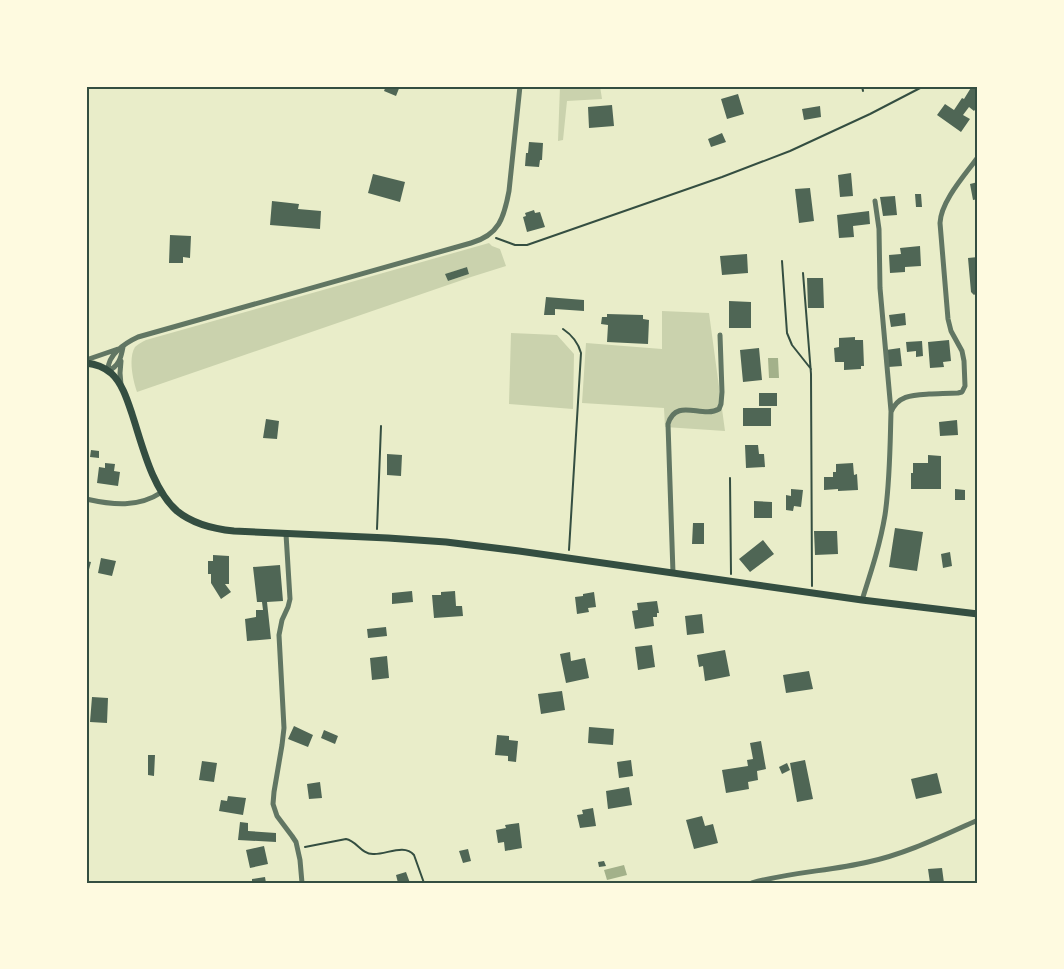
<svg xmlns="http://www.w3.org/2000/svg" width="1064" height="969" font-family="'Varela Round',sans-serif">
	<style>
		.green { fill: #cad2ad; fill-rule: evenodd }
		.water { fill: #a3b18a }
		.building { fill: #4f6655 }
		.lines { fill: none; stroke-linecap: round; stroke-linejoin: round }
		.path { stroke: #344e41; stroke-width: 2 }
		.minor { stroke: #617663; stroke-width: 5 }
		.secondary { stroke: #344e41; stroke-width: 7 }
		.neatline { fill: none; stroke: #344e41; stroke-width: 2 }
	</style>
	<rect width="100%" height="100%" fill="#e9edc9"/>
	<path class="green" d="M 560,86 L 600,86 L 602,99 L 567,101 L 563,140 L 558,141 Z
		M 489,243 L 492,246 L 500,249 L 506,266 L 471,277 L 137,392 C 133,381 128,358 135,347 C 138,344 142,342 146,340 ZM 467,267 L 469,274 L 448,281 L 446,274 Z
		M 662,311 L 709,313 L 725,431 L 665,427 L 664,408 L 582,403 L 586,343 L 662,349 Z
		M 511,333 L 557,335 L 574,354 L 573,409 L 509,404 Z"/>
	<path class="water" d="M 778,358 L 779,378 L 769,378 L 768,358 Z
		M 624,865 L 627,875 L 607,880 L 604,870 Z"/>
	<path class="building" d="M 386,86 L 400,86 L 396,96 L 384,91 Z
		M 972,86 L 978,86 L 978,106 L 974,111 L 969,107 L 963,115 L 970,119 L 961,132 L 937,115 L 945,104 L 954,110 L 962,98 L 964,99 Z
		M 738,94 L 744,114 L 727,119 L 721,99 Z
		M 612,105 L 614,126 L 589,128 L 588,107 Z
		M 820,106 L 821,117 L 804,120 L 802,109 Z
		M 722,133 L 726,142 L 711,147 L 708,139 Z
		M 529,142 L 543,143 L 542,160 L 540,160 L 539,167 L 525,166 L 526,153 L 528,153 Z
		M 851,173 L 853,196 L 840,197 L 838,175 Z
		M 373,174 L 405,182 L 400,202 L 368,193 Z
		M 978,182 L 978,199 L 973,200 L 970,184 Z
		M 810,188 L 814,221 L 799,223 L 795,189 Z
		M 915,194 L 921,194 L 922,207 L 916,207 Z
		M 895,196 L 897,215 L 883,216 L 880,197 Z
		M 272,201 L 299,204 L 298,209 L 321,211 L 320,229 L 270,225 Z
		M 534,210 L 535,213 L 540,212 L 545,227 L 527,232 L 523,217 L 526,216 L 525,213 Z
		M 869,211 L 870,224 L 853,226 L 854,237 L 839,238 L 837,215 Z
		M 170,235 L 191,236 L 190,258 L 183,257 L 183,263 L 169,263 Z
		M 920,246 L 921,266 L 905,267 L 905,272 L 890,273 L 889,255 L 901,254 L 900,248 Z
		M 747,254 L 748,273 L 722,275 L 720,256 Z
		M 978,257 L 978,292 L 974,295 L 971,292 L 968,258 Z
		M 467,267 L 469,274 L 448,281 L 445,274 Z
		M 807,278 L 823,278 L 824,308 L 808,308 Z
		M 546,297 L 584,300 L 584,311 L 555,309 L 555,315 L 544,315 Z
		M 729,301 L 751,302 L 751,328 L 729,328 Z
		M 905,313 L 906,325 L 891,327 L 889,315 Z
		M 607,314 L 643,315 L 643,319 L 649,320 L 648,344 L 607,342 L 608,325 L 601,324 L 602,317 L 607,317 Z
		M 855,337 L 855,340 L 863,340 L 864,366 L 861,366 L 861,369 L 844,370 L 844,362 L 835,362 L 834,348 L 839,347 L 839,338 Z
		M 949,340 L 951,361 L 943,362 L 944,367 L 930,368 L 928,342 Z
		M 922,341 L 923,356 L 916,357 L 916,351 L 907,352 L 906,342 Z
		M 759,348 L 762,380 L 743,382 L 740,350 Z
		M 900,348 L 902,366 L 888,367 L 886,350 Z
		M 759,393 L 777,393 L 777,406 L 759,406 Z
		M 743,408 L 771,408 L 771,426 L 743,426 Z
		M 266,419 L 279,421 L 277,439 L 263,438 Z
		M 957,420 L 958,435 L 940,436 L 939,422 Z
		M 745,445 L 758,445 L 759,454 L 764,454 L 765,467 L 746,468 Z
		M 91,450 L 99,451 L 99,458 L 90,457 Z
		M 387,454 L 402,455 L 401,476 L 387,475 Z
		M 928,455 L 941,456 L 941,489 L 911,489 L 911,473 L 913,473 L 913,463 L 928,463 Z
		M 105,463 L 115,464 L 114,471 L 120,472 L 118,486 L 97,483 L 99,467 L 105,468 Z
		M 853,463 L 854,475 L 857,474 L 858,490 L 838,491 L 838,489 L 824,490 L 824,477 L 833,477 L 833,472 L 836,472 L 836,464 Z
		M 86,470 L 89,470 L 87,483 L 86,483 Z
		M 791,489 L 803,490 L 801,507 L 794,506 L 793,511 L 786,510 L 786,495 L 791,496 Z
		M 955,489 L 965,490 L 965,500 L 955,500 Z
		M 754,501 L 772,502 L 772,518 L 754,518 Z
		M 693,523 L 704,523 L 704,544 L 692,544 Z
		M 895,528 L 923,532 L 917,571 L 889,567 Z
		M 814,531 L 837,531 L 838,554 L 815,555 Z
		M 763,540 L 774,554 L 750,572 L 739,559 Z
		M 950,552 L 952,566 L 943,568 L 941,554 Z
		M 213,555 L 229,556 L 229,584 L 225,584 L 231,592 L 221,599 L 211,583 L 211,574 L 208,574 L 208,561 L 213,561 Z
		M 101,558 L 116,561 L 112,576 L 98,573 Z
		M 86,561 L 91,562 L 87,577 L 86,577 Z
		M 280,565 L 283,601 L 267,602 L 271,639 L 247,641 L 245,619 L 256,617 L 256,610 L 263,610 L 262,602 L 257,602 L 253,567 Z
		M 412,591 L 413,602 L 392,604 L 392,593 Z
		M 455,591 L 456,606 L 462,606 L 463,616 L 434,618 L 432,595 L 441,595 L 441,592 Z
		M 594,592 L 596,607 L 588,608 L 589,612 L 577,614 L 575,597 L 583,596 L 583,594 Z
		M 657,601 L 659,613 L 657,613 L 657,617 L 653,617 L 654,626 L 635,629 L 632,611 L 638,610 L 637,603 Z
		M 702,614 L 704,633 L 687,635 L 685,616 Z
		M 386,627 L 387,636 L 368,638 L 367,629 Z
		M 652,645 L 655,667 L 638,670 L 635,647 Z
		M 725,650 L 730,676 L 705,681 L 703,666 L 699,667 L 697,655 Z
		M 570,652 L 571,661 L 585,658 L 589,678 L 566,683 L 560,654 Z
		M 387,656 L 389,678 L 372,680 L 370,658 Z
		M 809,671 L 813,689 L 786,693 L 783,675 Z
		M 562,691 L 565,710 L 541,714 L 538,694 Z
		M 92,697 L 108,698 L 107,723 L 90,722 Z
		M 294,726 L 313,735 L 308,747 L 288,739 Z
		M 589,727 L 614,729 L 613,745 L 588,743 Z
		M 324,730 L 338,736 L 335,744 L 321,738 Z
		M 497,735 L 509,736 L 509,740 L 518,741 L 516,762 L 508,761 L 508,756 L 495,755 Z
		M 761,741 L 766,769 L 757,771 L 758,780 L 748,782 L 749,789 L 726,793 L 722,770 L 748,766 L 747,760 L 753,759 L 750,743 Z
		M 148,755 L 155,755 L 154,776 L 148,775 Z
		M 631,760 L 633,776 L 619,778 L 617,762 Z
		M 805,760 L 813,799 L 797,802 L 790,763 Z
		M 202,761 L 217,763 L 214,782 L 199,780 Z
		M 787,763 L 790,770 L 782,774 L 779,767 Z
		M 937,773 L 942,793 L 916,799 L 911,779 Z
		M 320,782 L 322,798 L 309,799 L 307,784 Z
		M 629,787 L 632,805 L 608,809 L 606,791 Z
		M 228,796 L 246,798 L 243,815 L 219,811 L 221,800 L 227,801 Z
		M 593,808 L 596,826 L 580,828 L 577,815 L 583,814 L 582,810 Z
		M 702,816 L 705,826 L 713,824 L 718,843 L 694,849 L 686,820 Z
		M 240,822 L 248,823 L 248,831 L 276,833 L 276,842 L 238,840 Z
		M 519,823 L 522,848 L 505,851 L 504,842 L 498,843 L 496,830 L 506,828 L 505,825 Z
		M 264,846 L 268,864 L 250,868 L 246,850 Z
		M 468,849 L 471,861 L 463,863 L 459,851 Z
		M 604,861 L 606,866 L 599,867 L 598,862 Z
		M 942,868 L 944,883 L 930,883 L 928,869 Z
		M 406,872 L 410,883 L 398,883 L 396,875 Z
		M 265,877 L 266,883 L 252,883 L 252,879 Z"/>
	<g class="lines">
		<path class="path" d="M 862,86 L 863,91
			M 496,238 L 515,245 L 527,245 L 722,177 L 790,151 L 870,114 L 924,86
			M 782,261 L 787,333 L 792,345 L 811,369
			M 803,273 L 811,374 L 812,586
			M 563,329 C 572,335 578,342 581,353 L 569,550
			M 730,478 L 731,574
			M 377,529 L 381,426
			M 305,847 L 346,839 C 357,841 361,854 373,854 C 386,855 404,843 414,855 L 424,883"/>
		<path class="minor" d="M 875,201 L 879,229 L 880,288 L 891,411
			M 123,347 C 121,358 119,366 108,371 C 107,355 125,343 138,337 L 471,243 C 499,235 504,218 509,191 L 520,86
			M 86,360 L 118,349
			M 121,361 L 120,373 L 121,385
			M 86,499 C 113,505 138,508 162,492
			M 286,534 L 290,599 L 288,607 L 282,620 L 279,635 L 284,728 L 282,745 L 274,792 L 273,804 L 277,816 L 292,836 L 296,842 L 300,860 L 302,883
			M 673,573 L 668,424 C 676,397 702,419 719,409 L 721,404 L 722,392 L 720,335
			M 862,600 C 871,572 880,545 885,515 C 890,481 890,446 891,412 C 898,395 913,395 929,394 C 938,394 948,393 958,393 L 962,392 L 965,386 L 964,361 L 962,351 L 951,331 L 948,319 L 940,223 C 941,201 965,175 978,157
			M 752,883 C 790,872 830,871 868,862 C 906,854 942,836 978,820"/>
		<path class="secondary" d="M 86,363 C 95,364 104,367 111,373 C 122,383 127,399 132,414 C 142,444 152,489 177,511 C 193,524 213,529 234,531 L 388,538 L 446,542 L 519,551 L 862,600 L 978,614"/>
	</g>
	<rect width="1064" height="969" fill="none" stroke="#fefae0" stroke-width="175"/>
	<rect x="88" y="88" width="888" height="794" class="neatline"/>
</svg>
